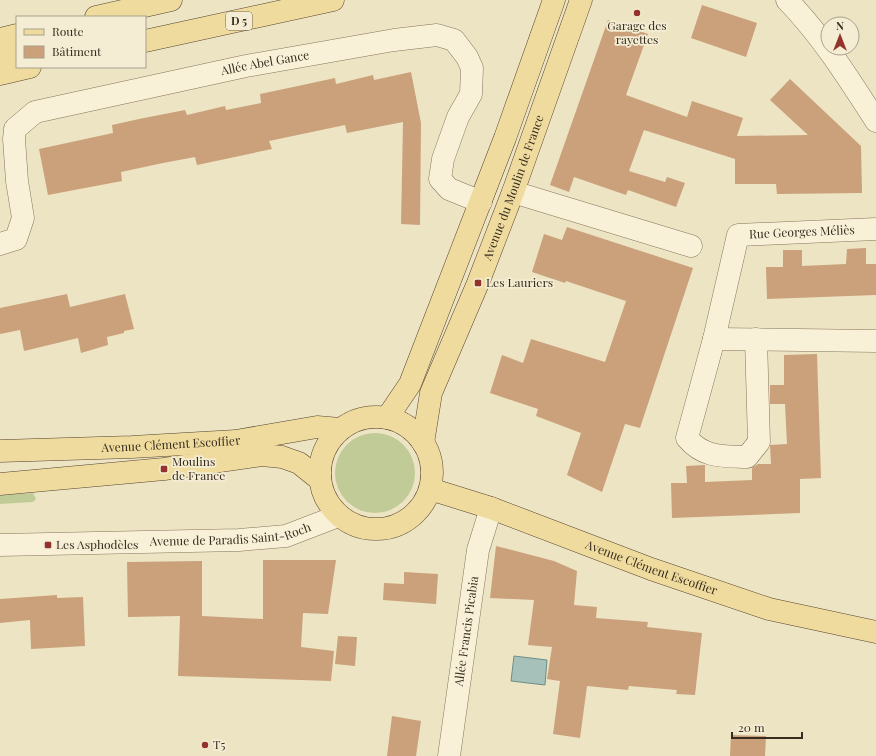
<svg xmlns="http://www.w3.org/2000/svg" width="876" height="756" font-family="'Playfair Display',serif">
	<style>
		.green { fill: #c1cb98 }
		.water { fill: #a6c0ba; stroke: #6d8e88 }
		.building { fill: #caa17b }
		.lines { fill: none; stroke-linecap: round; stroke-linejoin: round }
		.minor-casing { stroke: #87755b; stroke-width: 23 }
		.major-casing { stroke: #55432f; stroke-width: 23 }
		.minor { stroke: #f8f0d7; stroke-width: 22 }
		.major { stroke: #efdb9d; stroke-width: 22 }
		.poi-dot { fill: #94332d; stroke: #f4edd3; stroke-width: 1.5 }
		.labels { text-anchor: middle; stroke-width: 3.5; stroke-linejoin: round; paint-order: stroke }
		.shield { fill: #f4edd3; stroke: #706655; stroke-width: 1 }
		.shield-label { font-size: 11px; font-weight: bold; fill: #372c1f }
		.poi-label { font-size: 12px; fill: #372c1f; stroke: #f4edd3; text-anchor: start }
		.street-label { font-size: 12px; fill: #372c1f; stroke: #f4edd3 }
	</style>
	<rect width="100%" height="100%" fill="#ede4c4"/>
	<path class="green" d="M335 473a40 40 0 1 1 80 0a40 40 0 1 1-80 0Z
		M 33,493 L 36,499 L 33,502 L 0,504 L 0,495 Z"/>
	<path class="water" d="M 514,656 L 547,660 L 545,685 L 511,681 Z"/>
	<path class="building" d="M 702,5 L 757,23 L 746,57 L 691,38 Z
		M 608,20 L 648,34 L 626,95 L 687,117 L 692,101 L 743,118 L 737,136 L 808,135 L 770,100 L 790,79 L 861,146 L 862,193 L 777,194 L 776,184 L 735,184 L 735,159 L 644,130 L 629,171 L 665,182 L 667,177 L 685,183 L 676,207 L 628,190 L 626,195 L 574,177 L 569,192 L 550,185 Z
		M 411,72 L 421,123 L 420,225 L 401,224 L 403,122 L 347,133 L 345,125 L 269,141 L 272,149 L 197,165 L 195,157 L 163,163 L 121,172 L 122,181 L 48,195 L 39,149 L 113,133 L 112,125 L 139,119 L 185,110 L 187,115 L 225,106 L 226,110 L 261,103 L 260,94 L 298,86 L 335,78 L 336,84 L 373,75 L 374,80 Z
		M 567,227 L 693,268 L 640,428 L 625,424 L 602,492 L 567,475 L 581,433 L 536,416 L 538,409 L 490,393 L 502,355 L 523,363 L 531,339 L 605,362 L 626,301 L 566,281 L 565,283 L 532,272 L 544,234 L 562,240 Z
		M 866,248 L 866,264 L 876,264 L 876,295 L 767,299 L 766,267 L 783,267 L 783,250 L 802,250 L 802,266 L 846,264 L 847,249 Z
		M 67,294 L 70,307 L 125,294 L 134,329 L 124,331 L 124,333 L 107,337 L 108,345 L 81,353 L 78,338 L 24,351 L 20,330 L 0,334 L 0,308 Z
		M 817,354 L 821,478 L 800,479 L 800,513 L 672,518 L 671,483 L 687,483 L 686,466 L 705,465 L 705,482 L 752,480 L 752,468 L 758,464 L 771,464 L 770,445 L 787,444 L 785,404 L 770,404 L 770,385 L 784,385 L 784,355 Z
		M 496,546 L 554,561 L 577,571 L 574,605 L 597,607 L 596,618 L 648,622 L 647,627 L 702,633 L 695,695 L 676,694 L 677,690 L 629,686 L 628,690 L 587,686 L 580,738 L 553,734 L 560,681 L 547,679 L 552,647 L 528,645 L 534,600 L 490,598 Z
		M 263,560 L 336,560 L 328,614 L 303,613 L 301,647 L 334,651 L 331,681 L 178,676 L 180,616 L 128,617 L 127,562 L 202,561 L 202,616 L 263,619 Z
		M 404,572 L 438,574 L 436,604 L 383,600 L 384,583 L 404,584 Z
		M 57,595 L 57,598 L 83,597 L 85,646 L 31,649 L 30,620 L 0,623 L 0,599 Z
		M 338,636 L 357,637 L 355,666 L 335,664 Z
		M 392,716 L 421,721 L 416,756 L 387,756 Z
		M 731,735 L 766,736 L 765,756 L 730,756 Z"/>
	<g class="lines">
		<defs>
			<g id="minor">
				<path d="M 787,0 C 822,36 849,79 876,121"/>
				<path d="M 513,192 L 691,246"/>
				<path id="s1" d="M 0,244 L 16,239 L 23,218 L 17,181 L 14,139 L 15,129 L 35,112 L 246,66 L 394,40 L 437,35 L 454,40 L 467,57 L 472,68 L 471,94 L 458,117 L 443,159 L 440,179 L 449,189 L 481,202"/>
				<path d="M 714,339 L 876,341"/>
				<path id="s2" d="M 756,339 L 759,442 L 747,457 C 722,456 704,458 687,438 L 714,339 L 738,235 L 876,229"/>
				<path id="s3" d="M 0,545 L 239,540 L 286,536 L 338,516"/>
				<path id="s4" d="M 449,756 L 478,550 L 491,508"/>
			</g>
			<g id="major">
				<path d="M 96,17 L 171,0"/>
				<path d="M 0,39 L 17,35"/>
				<path d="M 145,41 L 333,0"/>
				<path d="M 0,57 L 17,54"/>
				<path d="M 0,74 L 30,67"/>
				<circle cx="376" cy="473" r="56"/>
				<path d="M 387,418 L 410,384 L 505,138 L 554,0"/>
				<path id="s5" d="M 423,443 L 431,393 L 478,283 L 513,192 L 581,0"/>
				<path id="s6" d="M 0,451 L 132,447 L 236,441 L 317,427 L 340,429"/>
				<path d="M 0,484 L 164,469 L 262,455 L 282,457 L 299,463 L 319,479"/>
				<path id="s7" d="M 430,489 L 491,508 L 651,569 L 769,609 L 876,632"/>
			</g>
		</defs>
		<use href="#minor" class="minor-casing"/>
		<use href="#major" class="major-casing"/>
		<use href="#minor" class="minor"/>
		<use href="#major" class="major"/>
	</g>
	<g class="poi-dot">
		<circle cx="637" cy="13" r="4"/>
		<rect x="474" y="279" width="8" height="8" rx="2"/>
		<rect x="160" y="465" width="8" height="8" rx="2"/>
		<rect x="44" y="541" width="8" height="8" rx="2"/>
		<circle cx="205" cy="745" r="4"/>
	</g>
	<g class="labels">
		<rect class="shield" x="226" y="12" width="26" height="18" rx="3"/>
		<g class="shield-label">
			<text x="239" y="25">D 5</text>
		</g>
		<g class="poi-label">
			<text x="637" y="30" text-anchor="middle">Garage des<tspan x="637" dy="14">rayettes</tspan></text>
			<text x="486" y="287">Les Lauriers</text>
			<text x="172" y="466">Moulins<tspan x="172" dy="14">de France</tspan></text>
			<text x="56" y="549">Les Asphodèles</text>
			<text x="213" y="749">T5</text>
		</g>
		<g class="street-label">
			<text dy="4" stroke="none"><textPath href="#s1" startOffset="390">Allée Abel Gance</textPath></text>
			<text dy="4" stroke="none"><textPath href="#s5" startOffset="272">Avenue du Moulin de France</textPath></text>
			<text dy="4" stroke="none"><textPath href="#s2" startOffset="461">Rue Georges Méliès</textPath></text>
			<text dy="4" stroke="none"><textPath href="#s6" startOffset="171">Avenue Clément Escoffier</textPath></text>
			<text dy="4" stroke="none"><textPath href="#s3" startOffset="231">Avenue de Paradis Saint-Roch</textPath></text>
			<text dy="4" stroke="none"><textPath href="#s7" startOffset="235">Avenue Clément Escoffier</textPath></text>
			<text dy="4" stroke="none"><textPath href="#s4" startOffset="126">Allée Francis Picabia</textPath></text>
		</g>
	</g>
	<rect x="16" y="16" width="130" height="52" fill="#f4edd3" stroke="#a8a08b"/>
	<rect x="24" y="29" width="20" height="6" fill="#efdb9d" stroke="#a8a08b"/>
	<text x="52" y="36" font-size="12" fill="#372c1f">Route</text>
	<rect x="24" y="46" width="20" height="12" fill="#caa17b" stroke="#a8a08b"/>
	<text x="52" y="56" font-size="12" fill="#372c1f">Bâtiment</text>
	<g transform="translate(840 36)"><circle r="19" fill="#f4edd3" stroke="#a8a08b"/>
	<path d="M0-3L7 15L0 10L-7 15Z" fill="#94332d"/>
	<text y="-6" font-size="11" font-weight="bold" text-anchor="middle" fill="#372c1f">N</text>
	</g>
	<path d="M732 732v6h70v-6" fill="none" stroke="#372c1f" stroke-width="2"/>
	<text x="738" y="732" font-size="12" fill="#372c1f" stroke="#f4edd3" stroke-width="3" paint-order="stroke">20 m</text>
</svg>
